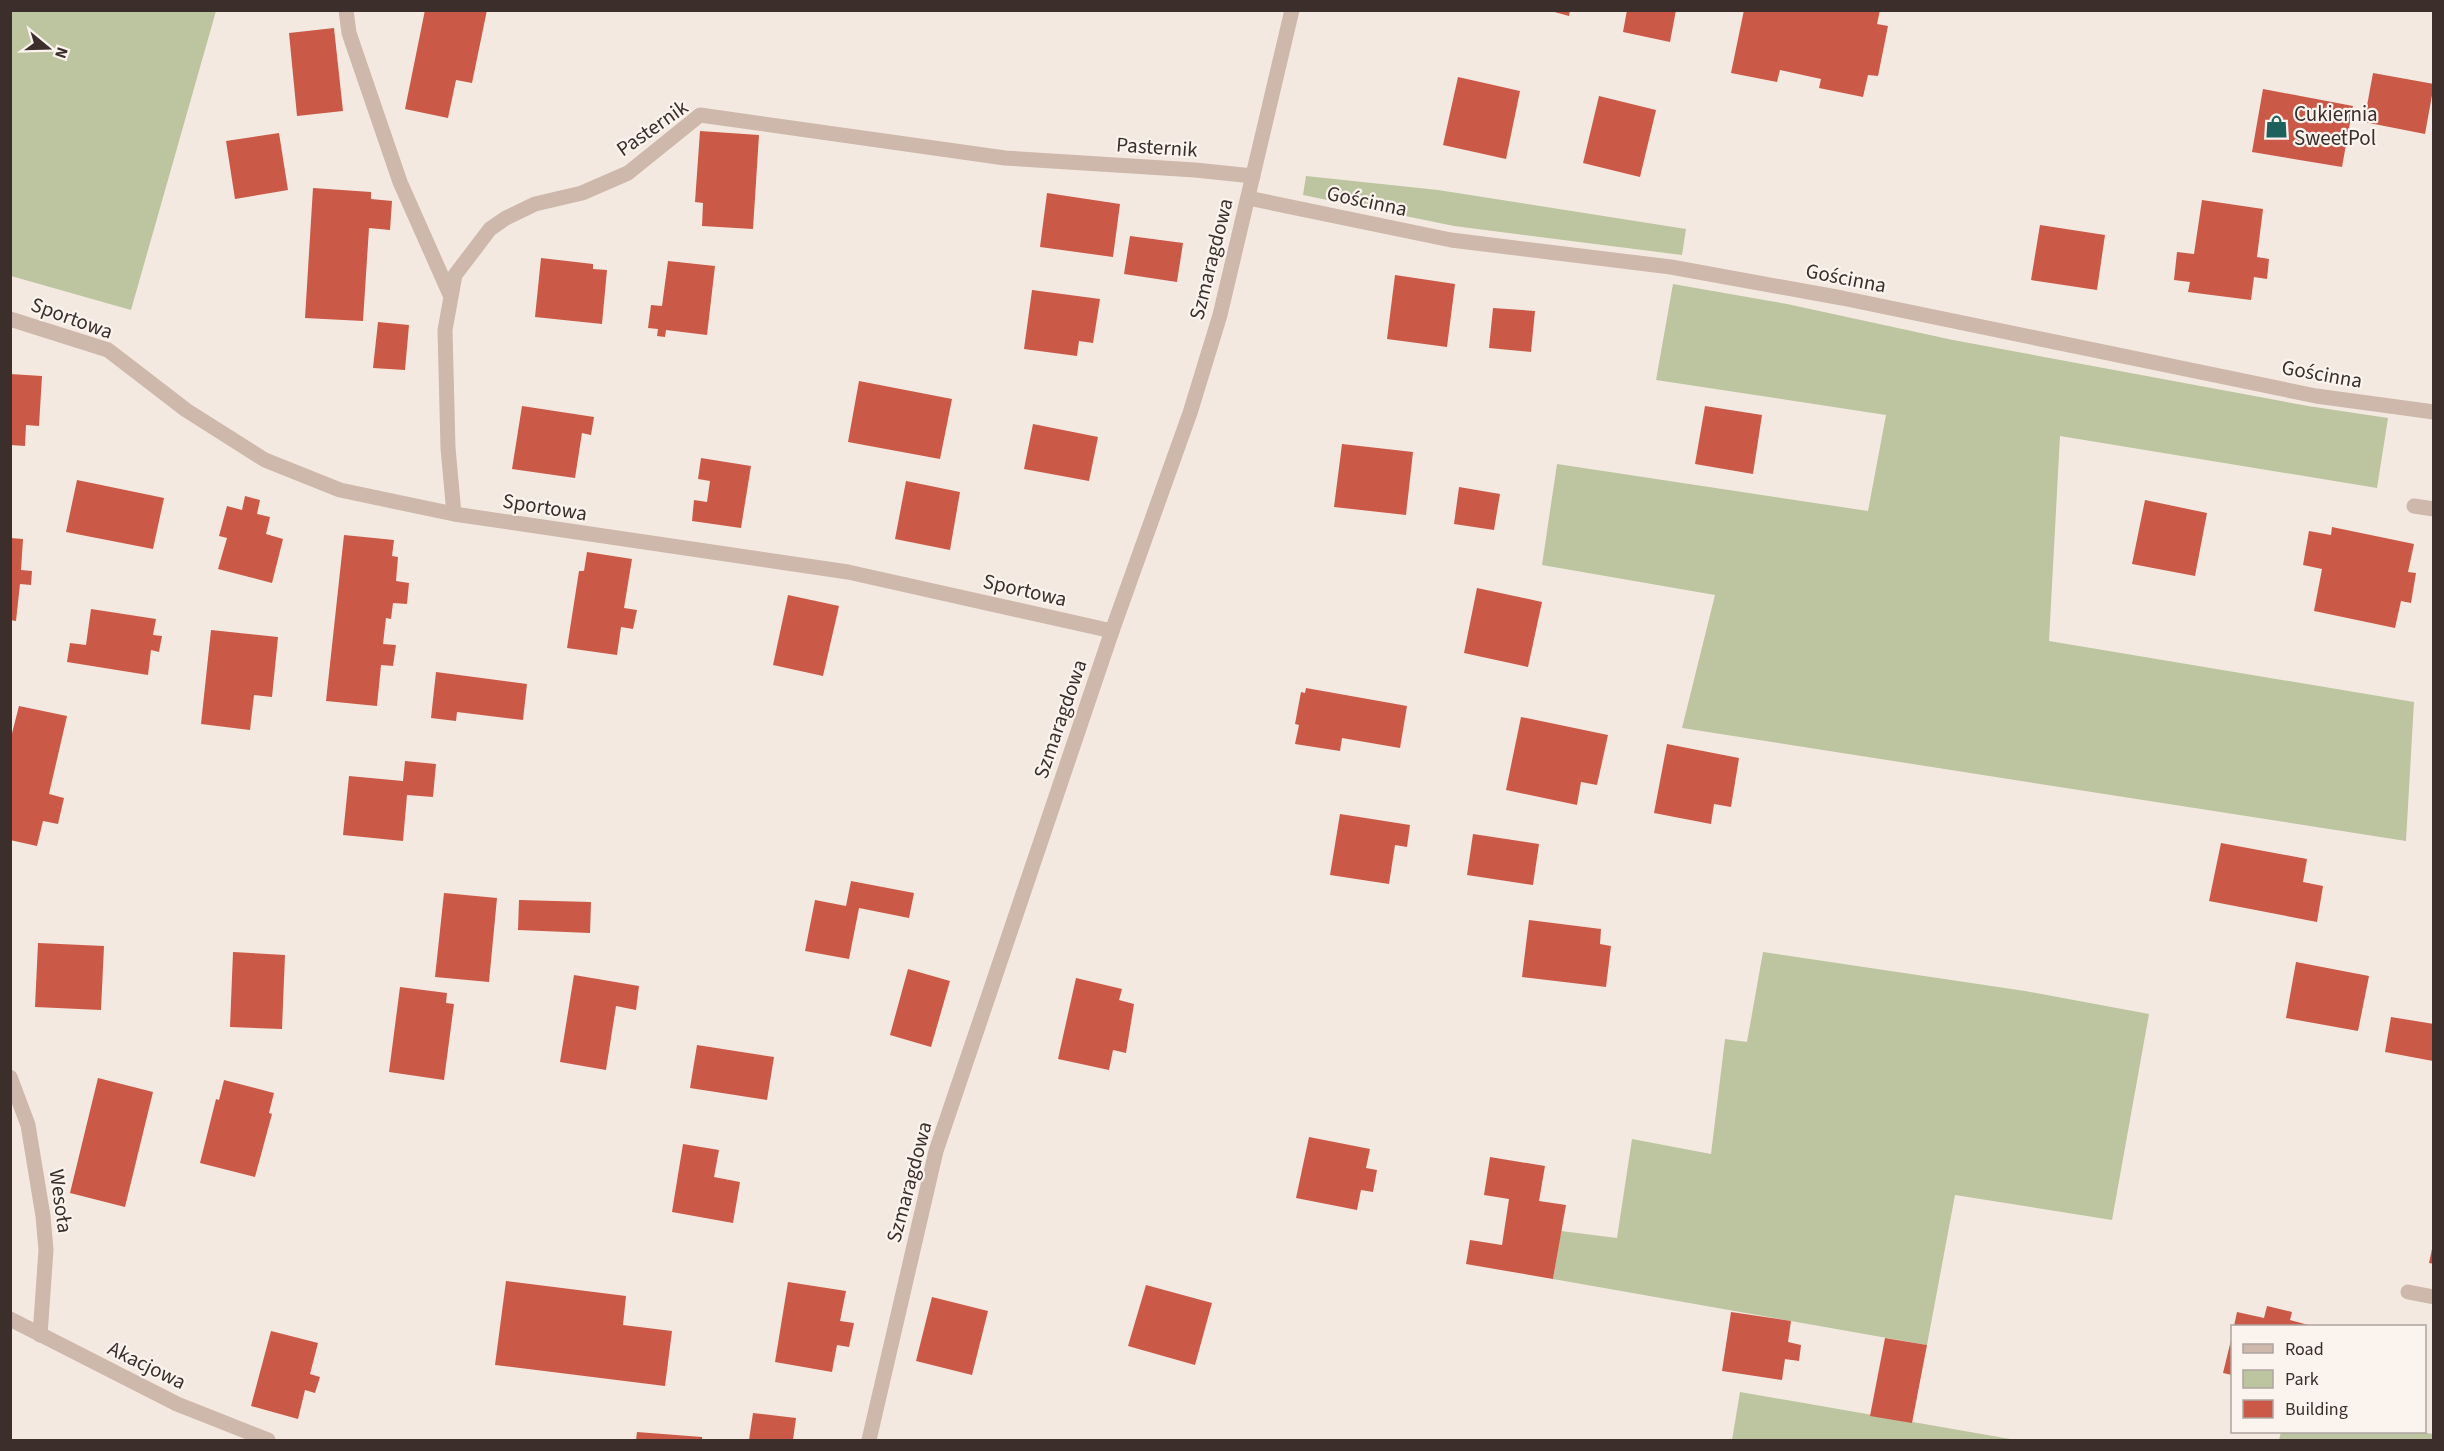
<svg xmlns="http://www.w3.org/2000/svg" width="2444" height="1451" font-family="'Source Sans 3',sans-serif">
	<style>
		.green { fill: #bcc59f }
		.building { fill: #cb5948 }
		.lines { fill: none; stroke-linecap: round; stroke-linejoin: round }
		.service { stroke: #ceb7ab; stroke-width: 15 }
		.minor { stroke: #ceb7ab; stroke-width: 15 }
		.tertiary { stroke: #ceb7ab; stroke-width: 15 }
		.labels { text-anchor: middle; stroke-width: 4.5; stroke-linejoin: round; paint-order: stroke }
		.poi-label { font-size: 21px; fill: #3b2e2b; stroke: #fbf3ee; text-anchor: start }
		.street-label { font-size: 21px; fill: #3b2e2b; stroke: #fbf3ee }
	</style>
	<rect width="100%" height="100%" fill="#f4e9e0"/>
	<path class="green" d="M 10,11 L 216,11 L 131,310 L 11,276 Z
		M 1306,176 L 1438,190 L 1686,229 L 1682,255 L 1454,226 L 1303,195 Z
		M 1673,284 L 1787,304 L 1953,340 L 2308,406 L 2388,418 L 2377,488 L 2060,436 L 2049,641 L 2414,702 L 2406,841 L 1682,728 L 1715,595 L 1542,565 L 1557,464 L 1868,511 L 1886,415 L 1656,380 Z
		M 1763,952 L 2025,991 L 2149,1014 L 2112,1220 L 1955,1195 L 1927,1345 L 1553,1279 L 1561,1231 L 1617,1238 L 1632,1139 L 1711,1154 L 1725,1039 L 1747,1042 Z
		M 1740,1392 L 2016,1440 L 1732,1440 Z
		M 2281,1432 L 2422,1432 L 2433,1434 L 2433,1440 L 2279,1440 Z"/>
	<path class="building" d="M 425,10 L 487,10 L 472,83 L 456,80 L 448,118 L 405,109 Z
		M 1547,10 L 1570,10 L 1569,16 Z
		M 1627,10 L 1676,10 L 1670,42 L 1623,32 Z
		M 1744,10 L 1880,10 L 1877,24 L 1888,26 L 1878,76 L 1868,75 L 1863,97 L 1819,88 L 1821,79 L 1780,70 L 1777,82 L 1731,73 Z
		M 334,28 L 343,111 L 297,116 L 289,33 Z
		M 2373,73 L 2434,84 L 2425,134 L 2364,122 Z
		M 1458,77 L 1520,91 L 1506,159 L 1443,145 Z
		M 2263,89 L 2353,106 L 2342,167 L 2252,152 Z
		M 1599,96 L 1656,110 L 1640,177 L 1583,163 Z
		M 700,131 L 759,135 L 753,229 L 702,226 L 703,203 L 695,202 Z
		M 279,133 L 288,190 L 235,199 L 226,141 Z
		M 313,188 L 371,192 L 371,199 L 392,201 L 390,230 L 369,228 L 363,321 L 305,318 Z
		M 1047,193 L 1120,204 L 1113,257 L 1040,247 Z
		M 2202,200 L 2263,209 L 2257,257 L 2269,259 L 2267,279 L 2254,277 L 2251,300 L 2188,292 L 2190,282 L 2174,280 L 2177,252 L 2194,254 Z
		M 2040,225 L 2105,235 L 2097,290 L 2031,280 Z
		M 1130,236 L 1183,243 L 1177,282 L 1124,274 Z
		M 541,258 L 593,264 L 593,269 L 607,270 L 602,324 L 535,317 Z
		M 668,261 L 715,266 L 707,335 L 666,330 L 665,337 L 657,336 L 658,329 L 648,328 L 651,305 L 662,306 Z
		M 1395,275 L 1455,284 L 1447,347 L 1387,339 Z
		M 1032,290 L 1100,299 L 1093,343 L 1079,341 L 1077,356 L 1024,349 Z
		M 1493,308 L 1535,311 L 1531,352 L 1489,348 Z
		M 378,322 L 409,325 L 405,370 L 373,368 Z
		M 10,374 L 42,376 L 39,426 L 26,425 L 25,446 L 10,445 Z
		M 859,381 L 952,399 L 940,459 L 848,442 Z
		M 522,406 L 594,417 L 591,435 L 582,433 L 575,478 L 512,469 Z
		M 1705,406 L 1762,415 L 1753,474 L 1695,464 Z
		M 1033,424 L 1098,437 L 1089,481 L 1024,469 Z
		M 1342,444 L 1413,452 L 1406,515 L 1334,507 Z
		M 701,458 L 751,466 L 741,528 L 692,521 L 694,500 L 707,502 L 710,481 L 698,479 Z
		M 77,480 L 164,498 L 153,549 L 66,532 Z
		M 906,481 L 960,492 L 950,550 L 895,539 Z
		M 1459,487 L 1500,494 L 1494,530 L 1454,524 Z
		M 245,496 L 260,500 L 257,514 L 270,517 L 266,534 L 283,539 L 272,583 L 218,569 L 227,538 L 219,536 L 227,506 L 242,510 Z
		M 2145,500 L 2207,513 L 2195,576 L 2132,564 Z
		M 2332,527 L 2414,544 L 2408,572 L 2416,573 L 2411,603 L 2401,601 L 2395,628 L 2314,611 L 2322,569 L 2303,565 L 2309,531 L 2331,535 Z
		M 344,535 L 394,540 L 392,556 L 398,557 L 396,581 L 409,583 L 407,604 L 393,603 L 391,619 L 386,618 L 383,644 L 396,645 L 393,666 L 381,665 L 377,706 L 326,701 Z
		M 10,538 L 23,539 L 21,570 L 32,571 L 31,585 L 20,584 L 16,621 L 10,620 Z
		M 587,552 L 632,559 L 624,608 L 637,610 L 633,629 L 621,627 L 617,655 L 567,648 L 579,571 L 584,571 Z
		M 1477,588 L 1542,602 L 1528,667 L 1464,653 Z
		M 788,595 L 839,606 L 823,676 L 773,665 Z
		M 91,609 L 156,619 L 153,635 L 162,636 L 159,652 L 151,650 L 148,675 L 67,662 L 70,643 L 86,645 Z
		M 211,630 L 278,637 L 272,697 L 254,695 L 250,730 L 201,724 Z
		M 436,672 L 527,684 L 523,720 L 457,712 L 456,721 L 431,718 Z
		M 1306,688 L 1407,706 L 1400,748 L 1342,738 L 1340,751 L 1295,744 L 1299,725 L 1295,724 L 1301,692 L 1305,693 Z
		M 19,706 L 67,716 L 49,794 L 64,798 L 58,824 L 43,821 L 37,846 L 10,840 L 10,741 Z
		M 1521,717 L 1608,735 L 1597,785 L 1581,782 L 1577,805 L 1506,790 Z
		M 1667,744 L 1739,758 L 1731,807 L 1714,804 L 1711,824 L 1654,813 Z
		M 405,761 L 436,764 L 433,797 L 407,795 L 403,841 L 343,835 L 349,776 L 403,781 Z
		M 1340,814 L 1410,825 L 1407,847 L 1395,845 L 1389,884 L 1330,875 Z
		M 1473,834 L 1539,844 L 1533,885 L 1467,875 Z
		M 2221,843 L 2307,859 L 2303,882 L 2323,886 L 2317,922 L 2209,901 Z
		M 851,881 L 914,893 L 909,918 L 859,908 L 849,959 L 805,951 L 815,900 L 846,906 Z
		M 444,893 L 497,898 L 489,982 L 435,977 Z
		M 519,900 L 591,902 L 590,933 L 518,930 Z
		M 1529,920 L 1601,929 L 1600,944 L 1611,946 L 1606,987 L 1522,977 Z
		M 38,943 L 104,946 L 101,1010 L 35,1007 Z
		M 233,952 L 285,955 L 282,1029 L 230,1027 Z
		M 2296,962 L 2369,976 L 2358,1031 L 2286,1018 Z
		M 908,969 L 950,981 L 931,1047 L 890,1035 Z
		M 574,975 L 639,986 L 636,1010 L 616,1006 L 606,1070 L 560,1062 Z
		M 1076,978 L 1122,989 L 1119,1000 L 1134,1004 L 1126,1053 L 1113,1050 L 1109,1070 L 1058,1059 Z
		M 400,987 L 447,993 L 446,1003 L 454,1004 L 444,1080 L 389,1072 Z
		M 2391,1017 L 2434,1024 L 2433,1061 L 2385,1052 Z
		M 697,1045 L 774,1057 L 767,1100 L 690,1088 Z
		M 98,1078 L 153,1092 L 125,1207 L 70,1193 Z
		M 224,1080 L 274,1093 L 269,1113 L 272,1114 L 255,1177 L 200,1163 L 216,1099 L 219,1100 Z
		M 1309,1137 L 1370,1149 L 1366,1168 L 1377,1170 L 1373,1192 L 1361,1190 L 1357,1210 L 1296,1198 Z
		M 683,1144 L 719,1150 L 714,1177 L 740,1182 L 733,1223 L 672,1212 Z
		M 1490,1157 L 1545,1166 L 1539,1201 L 1566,1205 L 1553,1279 L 1466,1264 L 1470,1240 L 1502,1245 L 1509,1199 L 1484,1195 Z
		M 2433,1244 L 2434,1244 L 2434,1264 L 2429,1263 Z
		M 506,1281 L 626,1296 L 623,1325 L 672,1331 L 665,1386 L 495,1365 Z
		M 788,1282 L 846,1291 L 840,1321 L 854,1323 L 849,1347 L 837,1345 L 832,1372 L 775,1362 Z
		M 1146,1285 L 1212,1303 L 1195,1365 L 1128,1346 Z
		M 932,1297 L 988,1311 L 972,1375 L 916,1361 Z
		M 2267,1306 L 2292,1312 L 2290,1320 L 2312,1326 L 2234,1326 L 2237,1312 L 2264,1318 Z
		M 1731,1312 L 1791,1321 L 1788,1342 L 1801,1345 L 1799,1361 L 1785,1359 L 1782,1380 L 1722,1371 Z
		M 271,1331 L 318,1343 L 310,1374 L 320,1377 L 315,1393 L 305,1390 L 298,1419 L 251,1406 Z
		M 2232,1336 L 2232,1375 L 2223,1373 Z
		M 1885,1338 L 1927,1345 L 1912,1423 L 1870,1416 Z
		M 753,1413 L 796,1418 L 793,1440 L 749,1440 Z
		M 637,1432 L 702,1437 L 702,1440 L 636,1440 Z"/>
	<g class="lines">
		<path class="service" d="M 2414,506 L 2434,509
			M 2408,1292 L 2434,1297"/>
		<path class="minor" d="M 346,10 L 349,33 L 400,182 L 451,297
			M 1248,198 L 1451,240 L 1671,267 L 1842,298 L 2316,396 L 2434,412
			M 10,319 L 108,350 L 186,410 L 265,460 L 340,490 L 454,514 L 848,572 L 1112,631
			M 454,514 L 448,448 L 445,330 L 455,275 L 490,229 L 506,218 L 535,204 L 582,193 L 628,173 L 700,115 L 1005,158 L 1195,170 L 1253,176
			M 10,1077 L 28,1125 L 43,1216 L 46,1250 L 40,1335"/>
		<path class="tertiary" d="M 10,1319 L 177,1404 L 268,1440
			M 869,1440 L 936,1151 L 1112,631 L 1190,413 L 1220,315 L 1292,10"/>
	</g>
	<defs>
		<symbol id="shop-bare" viewBox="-9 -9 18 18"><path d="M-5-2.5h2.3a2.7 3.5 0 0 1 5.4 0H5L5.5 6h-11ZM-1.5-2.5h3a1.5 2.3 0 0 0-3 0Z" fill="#1d605c" stroke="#fbf3ee" stroke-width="2.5" paint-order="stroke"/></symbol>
	</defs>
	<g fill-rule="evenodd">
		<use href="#shop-bare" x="2260" y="110" width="33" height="33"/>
	</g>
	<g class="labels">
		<g class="poi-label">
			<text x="2294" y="121">Cukiernia<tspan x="2294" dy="24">SweetPol</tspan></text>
		</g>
		<g class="street-label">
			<text transform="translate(652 128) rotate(-35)" y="7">Pasternik</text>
			<text transform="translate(1157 147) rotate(4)" y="7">Pasternik</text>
			<text transform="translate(1367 201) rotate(12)" y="7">Gościnna</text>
			<text transform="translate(1211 259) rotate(-76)" y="7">Szmaragdowa</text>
			<text transform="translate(1846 278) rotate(11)" y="7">Gościnna</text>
			<text transform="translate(72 318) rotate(20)" y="7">Sportowa</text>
			<text transform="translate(2322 374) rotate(10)" y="7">Gościnna</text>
			<text transform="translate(545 507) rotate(9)" y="7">Sportowa</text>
			<text transform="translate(1025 590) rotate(13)" y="7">Sportowa</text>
			<text transform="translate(1060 719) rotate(-71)" y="7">Szmaragdowa</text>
			<text transform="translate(909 1182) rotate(-75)" y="7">Szmaragdowa</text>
			<text transform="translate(61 1201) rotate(82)" y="7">Wesoła</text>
			<text transform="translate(147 1365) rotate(26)" y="7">Akacjowa</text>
		</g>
	</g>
	<rect width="2444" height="1451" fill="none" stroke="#3b2e2b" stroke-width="24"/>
	<rect x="2231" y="1325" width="195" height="108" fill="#fbf3ee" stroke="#aea4a0" stroke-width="1.5"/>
	<rect x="2243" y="1344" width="30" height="9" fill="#ceb7ab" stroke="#aea4a0" stroke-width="1.5"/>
	<text x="2285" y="1355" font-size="18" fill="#3b2e2b">Road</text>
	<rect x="2243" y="1370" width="30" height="18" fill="#bcc59f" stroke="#aea4a0" stroke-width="1.5"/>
	<text x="2285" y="1385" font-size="18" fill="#3b2e2b">Park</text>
	<rect x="2243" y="1400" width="30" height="18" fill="#cb5948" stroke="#aea4a0" stroke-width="1.5"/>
	<text x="2285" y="1415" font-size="18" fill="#3b2e2b">Building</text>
	<g transform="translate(48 48) rotate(109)" stroke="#fbf3ee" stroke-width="4.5" paint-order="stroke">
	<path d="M0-4.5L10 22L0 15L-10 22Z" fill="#3b2e2b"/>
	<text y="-9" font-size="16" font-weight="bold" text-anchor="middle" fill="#3b2e2b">N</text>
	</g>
</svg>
